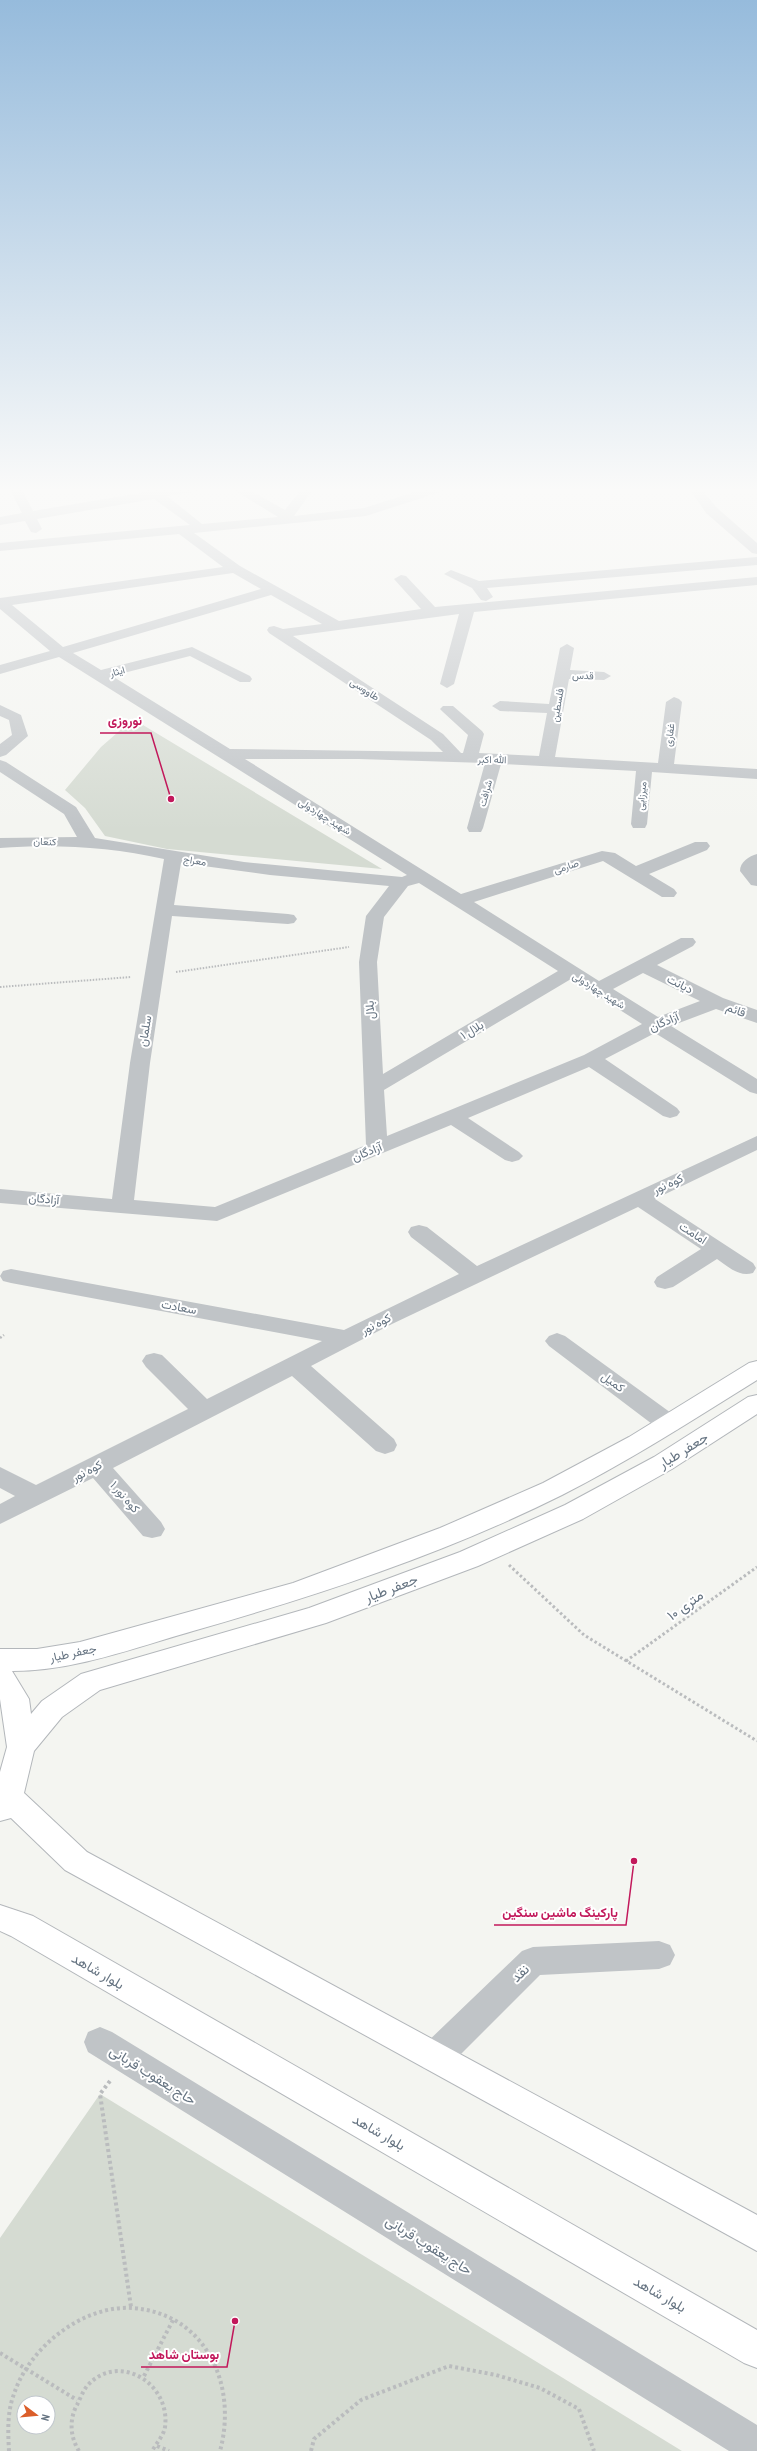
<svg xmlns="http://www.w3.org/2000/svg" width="757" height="2451" font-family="'PT Sans Narrow',Vazirmatn,sans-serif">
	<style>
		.green { fill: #d5dbd2; fill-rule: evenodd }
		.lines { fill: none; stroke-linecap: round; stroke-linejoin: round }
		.major-casing { stroke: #b3b7bb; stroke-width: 2 }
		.path-far3 { stroke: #babcbe; stroke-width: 2; stroke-dasharray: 1.5 1.5; stroke-linecap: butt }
		.path-far2 { stroke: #babcbe; stroke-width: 2.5; stroke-dasharray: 2 2; stroke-linecap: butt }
		.path-far1 { stroke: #babcbe; stroke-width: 3; stroke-dasharray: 2.5 2.5; stroke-linecap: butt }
		.path { stroke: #babcbe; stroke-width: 4; stroke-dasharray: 3 3; stroke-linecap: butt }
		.minor { fill: #c0c4c7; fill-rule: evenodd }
		.major { fill: #fff; fill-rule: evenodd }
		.labels { text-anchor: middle; stroke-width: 4; stroke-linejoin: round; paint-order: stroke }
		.far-street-label { font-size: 10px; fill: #657381; stroke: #fff }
		.street-label { font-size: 12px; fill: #657381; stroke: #fff }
		.near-street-label { font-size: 14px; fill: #657381; stroke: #fff }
		.leader { fill: none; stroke: #c2185b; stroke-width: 1.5 }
		.callout-dot { fill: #c2185b; stroke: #fff; stroke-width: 1.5 }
		.callout-label { font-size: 13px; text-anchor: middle; font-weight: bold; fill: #c2185b; stroke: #fff; stroke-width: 4; stroke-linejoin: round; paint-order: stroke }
	</style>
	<rect width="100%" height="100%" fill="#f4f5f1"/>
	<path class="green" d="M 133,719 L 382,869 L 167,849 L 105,836 L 85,808 L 65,790 L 101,747 Z
		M 100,2094 L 682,2451 L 0,2451 L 0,2238 ZM 24,2403 L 48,2403 L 48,2427 L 24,2427 Z"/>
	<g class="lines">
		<defs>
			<path id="major" d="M 757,1361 L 757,1380 C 693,1420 629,1461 562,1495 C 444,1554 319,1595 193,1631 C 134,1648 74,1671 12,1671 L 29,1699 L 31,1714 L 42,1701 L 81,1674 L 309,1608 L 460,1552 L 565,1505 L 654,1457 L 748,1397 L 757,1395 L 757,1414 L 672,1469 L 583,1519 L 478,1566 L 326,1623 L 100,1690 L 62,1717 L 34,1751 L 24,1793 L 87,1852 L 757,2215 L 757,2251 L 65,1870 L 11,1818 L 0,1821 L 0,1772 L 7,1747 L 0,1699 L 0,1649 L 37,1649 L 80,1642 L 293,1583 L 440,1528 L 543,1483 L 629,1437 L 749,1363 Z
				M 0,1905 L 33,1916 L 757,2330 L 757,2368 L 744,2363 L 11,1936 L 0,1931 Z"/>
		</defs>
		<use href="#major" class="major-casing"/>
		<path class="path-far3" d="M 176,972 L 349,947
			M 0,987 L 131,977"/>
		<path class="path-far2" d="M 0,1338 L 4,1335"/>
		<path class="path-far1" d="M 509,1565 L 584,1635 L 757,1741
			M 626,1661 L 757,1567"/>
		<path class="path" d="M 110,2081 L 100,2094 L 131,2307
			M 0,2353 L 77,2400
			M 144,2376 L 173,2320
			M 157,2446 L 169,2451
			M 9,2451 C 8,2432 7,2412 14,2394 C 29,2348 82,2305 132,2308 C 206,2313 238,2385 220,2451
			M 79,2451 C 70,2437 69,2419 77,2405 C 80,2399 83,2391 87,2386 C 118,2351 171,2383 165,2427 C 164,2435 156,2444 152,2451
			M 311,2451 L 314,2439 L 361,2400 L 449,2366 L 496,2375 L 540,2388 L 579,2409 L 594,2451"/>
		<path class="minor" d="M 9,488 L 21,488 L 33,511 L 146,492 L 146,488 L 156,488 L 159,490 L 201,488 L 199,491 L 167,496 L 202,524 L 278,517 L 231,488 L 246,488 L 285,510 L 302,488 L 314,488 L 294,516 L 364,508 L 427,488 L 445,488 L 443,491 L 366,516 L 194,533 L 240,566 L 339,621 L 421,609 L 394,579 L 401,575 L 406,576 L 435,607 L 757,577 L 757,585 L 474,612 L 454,684 L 447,688 L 440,684 L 459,614 L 293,636 L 443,734 L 461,753 L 463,753 L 468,735 L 443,712 L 440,709 L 443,706 L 453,706 L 482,731 L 484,734 L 479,753 L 539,756 L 547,713 L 500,711 L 492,706 L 500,701 L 549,704 L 560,648 L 567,644 L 574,648 L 570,670 L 604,672 L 611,676 L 604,680 L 569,679 L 555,757 L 658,763 L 666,702 L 674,697 L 679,699 L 682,702 L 674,764 L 757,769 L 757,779 L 652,772 L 647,824 L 645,828 L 633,828 L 631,824 L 636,771 L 501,764 L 483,828 L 481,832 L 469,832 L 467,828 L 485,763 L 359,759 L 245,759 L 461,894 L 602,851 L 615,853 L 636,866 L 695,842 L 707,842 L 710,846 L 707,850 L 649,874 L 674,889 L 677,893 L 674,897 L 662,897 L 603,861 L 474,902 L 599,981 L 681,938 L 693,938 L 696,942 L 693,946 L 657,965 L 723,998 L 757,1010 L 757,1023 L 716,1009 L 671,1026 L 757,1079 L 757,1094 L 750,1092 L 655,1033 L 605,1059 L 677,1108 L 680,1112 L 677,1116 L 670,1118 L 663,1116 L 589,1067 L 468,1118 L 519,1152 L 523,1156 L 519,1160 L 512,1162 L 505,1160 L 451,1125 L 217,1221 L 0,1203 L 0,1189 L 112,1199 L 130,1063 L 164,859 C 110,847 55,844 0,848 L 0,838 L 77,837 L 64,814 L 0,772 L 0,760 L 6,762 L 76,807 L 95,838 L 244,862 L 402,877 L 407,875 L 59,657 L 0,674 L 0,665 L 50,651 L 0,609 L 0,598 L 223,567 L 179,534 L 0,551 L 0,543 L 190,525 L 154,499 L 37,519 L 42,529 L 36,533 L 31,532 L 25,521 L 0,525 L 0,517 L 22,513 ZM 233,573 L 261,589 L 63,647 L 12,605 ZM 271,595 L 322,624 L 283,629 L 274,626 L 269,627 L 267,630 L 269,633 L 431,740 L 443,752 L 230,749 L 112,676 L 190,656 L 240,682 L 250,682 L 252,679 L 250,676 L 192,647 L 101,670 L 73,653 ZM 181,863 L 270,875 L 389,886 L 366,916 L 359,962 L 366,1145 L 215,1207 L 134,1200 L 150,1063 L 172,916 L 288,924 L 294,923 L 297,919 L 294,915 L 288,914 L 174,905 ZM 419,883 L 558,971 L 383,1074 L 377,962 L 384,917 L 408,886 ZM 643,973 L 700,1001 L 658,1017 L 613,989 ZM 571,979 L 642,1024 L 584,1055 L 387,1136 L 384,1090 Z
			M 689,488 L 701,488 L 716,507 L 757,543 L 757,554 L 752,553 L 706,513 Z
			M 757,557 L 757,565 L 487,588 L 493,597 L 486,601 L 481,600 L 472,588 L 444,574 L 451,570 L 479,581 Z
			M 0,705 L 21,715 L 28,736 L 6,755 L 0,757 L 0,744 L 12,735 L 9,720 L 0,716 Z
			M 757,854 L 757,886 L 751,885 L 740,871 C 740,862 749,856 757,854 Z
			M 757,1136 L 757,1150 L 655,1199 L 753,1263 L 756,1268 L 753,1273 C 738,1277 729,1267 717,1259 L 673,1287 L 665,1289 L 657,1287 L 654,1282 L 657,1277 L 701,1249 L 638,1207 L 392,1324 L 311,1366 L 394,1439 L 397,1445 L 394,1451 L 385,1454 L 376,1451 L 292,1376 L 113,1468 L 161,1522 L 165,1529 L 161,1536 L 152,1538 L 143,1536 L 93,1478 L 0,1524 L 0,1504 L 15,1496 L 0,1488 L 0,1467 L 36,1485 L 188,1409 L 146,1367 L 142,1361 L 146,1355 L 154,1353 L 162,1355 L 207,1399 L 322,1341 L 11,1283 L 3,1281 L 0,1276 L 3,1271 L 11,1269 L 344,1330 L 459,1274 L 411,1237 L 408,1232 L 411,1227 L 419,1225 L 427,1227 L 477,1266 Z
			M 557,1333 L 565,1336 L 678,1418 L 681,1424 L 678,1430 L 669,1432 L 660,1430 L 549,1346 L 545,1341 L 549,1336 Z
			M 659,1941 L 670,1945 L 675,1955 L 670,1965 L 659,1969 L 540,1975 L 447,2068 L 435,2072 L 423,2068 L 419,2057 L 423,2046 L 522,1951 L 533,1947 Z
			M 100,2027 L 112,2032 L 757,2425 L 757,2451 L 729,2451 L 88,2052 L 84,2042 L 88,2032 Z"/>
		<use href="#major" class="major"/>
	</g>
	<linearGradient id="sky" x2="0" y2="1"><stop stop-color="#96bbdc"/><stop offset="0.59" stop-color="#fafaf9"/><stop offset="1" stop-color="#fafaf9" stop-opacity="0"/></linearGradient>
	<rect width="757" height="831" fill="url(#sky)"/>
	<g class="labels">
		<g class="far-street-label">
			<text transform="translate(117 671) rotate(-15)" y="4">ایثار</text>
			<text transform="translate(583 675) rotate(3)" y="4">قدس</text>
			<text transform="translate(365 689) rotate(33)" y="4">طاووسی</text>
			<text transform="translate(557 705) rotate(-80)" y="4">فلسطین</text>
			<text transform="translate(669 735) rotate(-83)" y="4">غفاری</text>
			<text transform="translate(492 759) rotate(1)" y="4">الله اکبر</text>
			<text transform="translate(485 793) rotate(-75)" y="4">شرافت</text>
			<text transform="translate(641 796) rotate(-84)" y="4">میرزایی</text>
			<text transform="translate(325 816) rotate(32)" y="4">شهید چهاردولی</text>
			<text transform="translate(45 841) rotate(3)" y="4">کنعان</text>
			<text transform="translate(195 860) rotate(9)" y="4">معراج</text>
			<text transform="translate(566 866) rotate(-18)" y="4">صارمی</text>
			<text transform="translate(599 990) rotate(32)" y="4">شهید چهاردولی</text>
		</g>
		<g class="street-label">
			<text transform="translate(680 984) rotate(27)" y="4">دیانت</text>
			<text transform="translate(370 1010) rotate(-93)" y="4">بلال</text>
			<text transform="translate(736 1010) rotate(20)" y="4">قائم</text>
			<text transform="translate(664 1022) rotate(-23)" y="4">آزادگان</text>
			<text transform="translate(472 1030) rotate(-31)" y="4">بلال ۱</text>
			<text transform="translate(145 1031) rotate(-81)" y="4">سلمان</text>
			<text transform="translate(367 1152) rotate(-22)" y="4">آزادگان</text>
			<text transform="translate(668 1184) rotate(-25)" y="4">کوه نور</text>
			<text transform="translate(44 1199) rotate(5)" y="4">آزادگان</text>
			<text transform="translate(693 1233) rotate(33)" y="4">امامت</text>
			<text transform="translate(179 1307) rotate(10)" y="4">سعادت</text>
			<text transform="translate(376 1324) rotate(-27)" y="4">کوه نور</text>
			<text transform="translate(613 1382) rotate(36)" y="4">کمیل</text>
			<text transform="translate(87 1471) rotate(-27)" y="4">کوه نور</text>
			<text transform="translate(125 1497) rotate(49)" y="4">کوه نور ۱</text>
			<text transform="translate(73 1653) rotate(-12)" y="4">جعفر طیار</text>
		</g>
		<g class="near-street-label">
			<text transform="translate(683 1450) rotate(-32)" y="5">جعفر طیار</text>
			<text transform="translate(391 1588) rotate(-21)" y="5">جعفر طیار</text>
			<text transform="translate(685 1605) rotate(-36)" y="5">۱۰ متری</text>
			<text transform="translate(98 1971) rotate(30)" y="5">بلوار شاهد</text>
			<text transform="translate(520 1973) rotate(-44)" y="5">نقد</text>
			<text transform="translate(153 2075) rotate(32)" y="5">حاج یعقوب قربانی</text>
			<text transform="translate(379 2132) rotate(30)" y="5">بلوار شاهد</text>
			<text transform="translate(429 2245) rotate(32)" y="5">حاج یعقوب قربانی</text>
			<text transform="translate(660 2294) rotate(30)" y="5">بلوار شاهد</text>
		</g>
	</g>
	<path class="leader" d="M171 799L151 733H100M634 1861L626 1925H494M235 2321L227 2367H141"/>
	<g class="callout-dot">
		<circle cx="171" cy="799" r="4"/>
		<circle cx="634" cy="1861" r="4"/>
		<circle cx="235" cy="2321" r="4"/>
	</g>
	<g class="callout-label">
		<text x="125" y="725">نوروزی</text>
		<text x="560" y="1917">پارکینگ ماشین سنگین</text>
		<text x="184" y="2359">بوستان شاهد</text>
	</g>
	<g transform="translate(36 2415) rotate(106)"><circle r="19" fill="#ffffff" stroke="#c1c7cd"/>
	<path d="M0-3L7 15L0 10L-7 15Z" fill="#db5e2a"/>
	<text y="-6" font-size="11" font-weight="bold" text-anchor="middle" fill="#657381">N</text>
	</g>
</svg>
